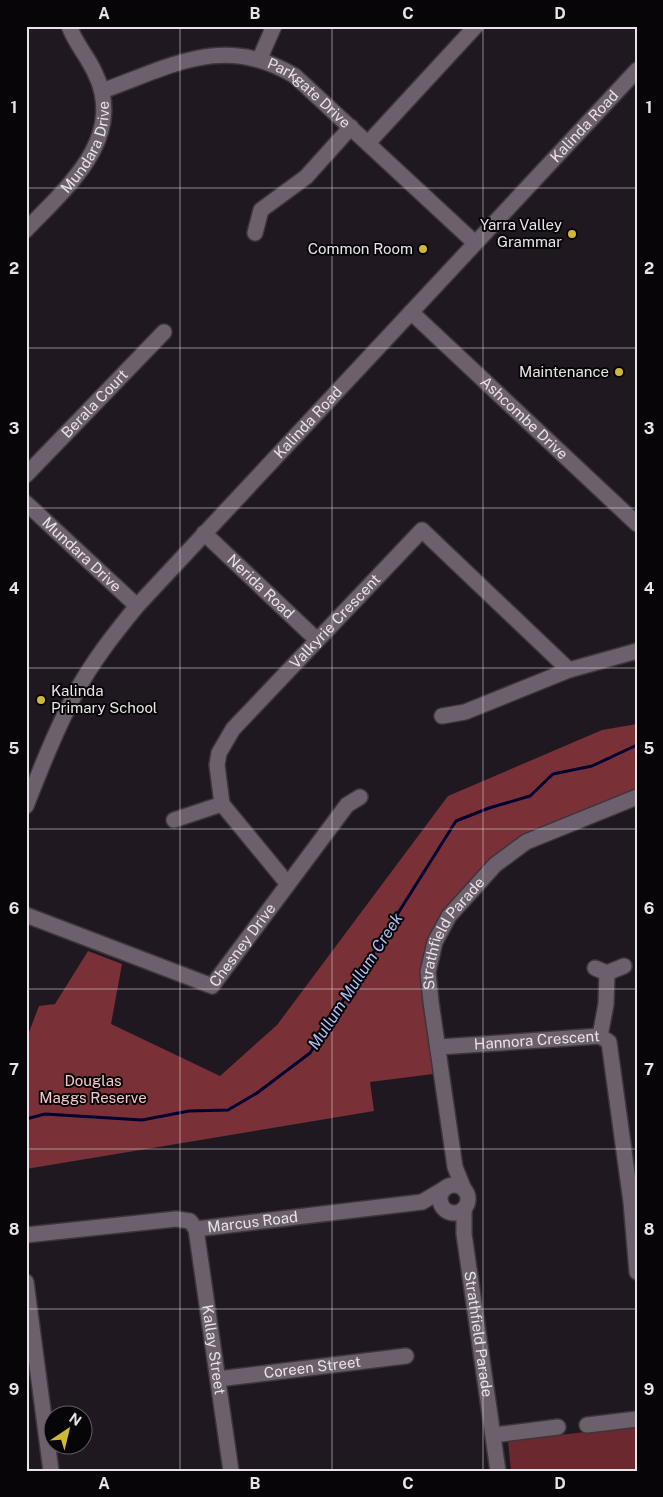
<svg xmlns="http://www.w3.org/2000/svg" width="663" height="1497" font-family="'Public Sans',sans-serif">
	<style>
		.green { fill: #6b282f }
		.forest { fill: #793037 }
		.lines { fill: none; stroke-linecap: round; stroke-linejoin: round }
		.stream { stroke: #020030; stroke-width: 3 }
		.minor-casing { stroke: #3b353c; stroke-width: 18 }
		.minor { stroke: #6b606c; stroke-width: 15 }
		.grid { fill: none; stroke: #e8e2e9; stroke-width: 1; stroke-opacity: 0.55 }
		.poi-dot { fill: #d0b837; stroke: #080508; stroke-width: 2 }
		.labels { text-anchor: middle; stroke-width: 4; stroke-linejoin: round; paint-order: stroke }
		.street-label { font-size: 15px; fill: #e8e2e9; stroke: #080508 }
		.poi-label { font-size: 15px; fill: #e8e2e9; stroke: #080508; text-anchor: end }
		.park-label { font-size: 15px; fill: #f6c7c8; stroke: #080508 }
		.water-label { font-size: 16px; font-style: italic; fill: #acc0f6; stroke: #080508 }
		.neatline { fill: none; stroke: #e8e2e9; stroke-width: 2 }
		.grid-label { font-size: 16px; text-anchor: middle; font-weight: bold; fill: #e8e2e9 }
	</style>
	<rect width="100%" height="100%" fill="#201821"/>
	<path class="green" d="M 637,1426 L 637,1471 L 511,1471 L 508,1441 Z"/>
	<path class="forest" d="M 637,724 L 637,789 L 531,834 L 499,853 L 474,876 L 440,918 L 431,935 L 422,962 L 433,1074 L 370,1082 L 374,1111 L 26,1169 L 26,1040 L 39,1006 L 55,1004 L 88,951 L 122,964 L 111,1024 L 220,1076 L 277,1025 L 448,796 L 602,730 Z"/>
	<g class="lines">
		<path class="stream" d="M 26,1119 L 45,1114 L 142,1120 L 189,1111 L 228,1110 L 257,1093 L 310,1053 L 456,821 L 489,808 L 530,796 L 553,774 L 592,766 L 637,745"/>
		<defs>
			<g id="minor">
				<path d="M 260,58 L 274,26"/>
				<path id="s1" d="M 102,91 C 172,66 224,33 295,76 L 475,243"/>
				<path d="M 369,142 L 476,26"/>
				<path id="s2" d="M 26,230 C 66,188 127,138 95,73 C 88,57 75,43 69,26"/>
				<path d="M 255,233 L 261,210 L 306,177 L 351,127"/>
				<path id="s3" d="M 411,312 L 637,524"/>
				<path id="s4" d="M 26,475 L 164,332"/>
				<path id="s5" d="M 26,503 L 137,606"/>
				<path id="s6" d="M 204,533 L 316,639"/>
				<path d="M 442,716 L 465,712 L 569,670 L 637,651"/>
				<path id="s7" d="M 26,806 C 41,768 56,730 75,694 C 92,662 114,634 137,606 L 637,70"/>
				<path d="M 174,820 L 222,804"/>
				<path id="s8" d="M 287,883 L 222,804 L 217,765 L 219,753 L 233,729 L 422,530 L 569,670"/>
				<path id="s9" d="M 26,915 L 212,986 L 347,805 L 360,797"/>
				<path d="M 595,968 L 607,973 L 624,966"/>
				<path d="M 600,1036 L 606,1004 L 607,973"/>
				<path id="s10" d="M 439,1047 L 600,1036 L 609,1042 L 631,1202 L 637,1272"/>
				<circle cx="454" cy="1199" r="14"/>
				<path id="s11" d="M 463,1187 L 455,1167 L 431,1002 L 428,972 L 435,942 L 449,916 L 495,865 L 526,842 L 637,797"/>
				<path id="s12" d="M 464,1209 L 464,1234 L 498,1471"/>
				<path id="s13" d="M 196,1229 L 231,1471"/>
				<path id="s14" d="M 26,1235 L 176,1219 L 190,1221 L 196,1229 L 422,1202 L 444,1189"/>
				<path d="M 26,1282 L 51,1471"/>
				<path id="s15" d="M 218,1379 L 406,1356"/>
				<path d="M 587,1425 L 637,1419"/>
				<path d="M 494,1435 L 558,1427"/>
			</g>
		</defs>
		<use href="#minor" class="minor-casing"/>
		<use href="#minor" class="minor"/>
	</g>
	<path class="grid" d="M 180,26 L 180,1471M 332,26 L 332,1471M 483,26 L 483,1471M 26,188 L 637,188M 26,348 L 637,348M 26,508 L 637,508M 26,668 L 637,668M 26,829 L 637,829M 26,989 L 637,989M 26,1149 L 637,1149M 26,1309 L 637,1309"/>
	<g class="poi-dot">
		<circle cx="572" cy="234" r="5"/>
		<circle cx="423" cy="249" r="5"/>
		<circle cx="619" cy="372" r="5"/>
		<circle cx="41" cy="700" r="5"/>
	</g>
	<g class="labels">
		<g class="street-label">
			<text dy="5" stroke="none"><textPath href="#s1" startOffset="224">Parkgate Drive</textPath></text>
			<text dy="5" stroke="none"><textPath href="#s7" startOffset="886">Kalinda Road</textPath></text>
			<text dy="5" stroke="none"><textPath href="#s2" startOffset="105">Mundara Drive</textPath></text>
			<text dy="5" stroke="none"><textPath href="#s4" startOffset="99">Berala Court</textPath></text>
			<text dy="5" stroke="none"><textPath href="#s3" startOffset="155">Ashcombe Drive</textPath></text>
			<text dy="5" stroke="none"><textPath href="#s7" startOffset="481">Kalinda Road</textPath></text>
			<text dy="5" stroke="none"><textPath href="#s5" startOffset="76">Mundara Drive</textPath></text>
			<text dy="5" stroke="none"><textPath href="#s6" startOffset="78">Nerida Road</textPath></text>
			<text dy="5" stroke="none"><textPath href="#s8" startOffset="330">Valkyrie Crescent</textPath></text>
			<text dy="5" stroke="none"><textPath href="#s11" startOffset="264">Strathfield Parade</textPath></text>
			<text dy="5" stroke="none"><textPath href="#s9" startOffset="250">Chesney Drive</textPath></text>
			<text dy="5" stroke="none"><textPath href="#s10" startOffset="98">Hannora Crescent</textPath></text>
			<text dy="5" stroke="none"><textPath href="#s14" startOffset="232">Marcus Road</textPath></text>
			<text dy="5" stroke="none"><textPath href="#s12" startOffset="126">Strathfield Parade</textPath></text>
			<text dy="5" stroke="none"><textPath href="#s13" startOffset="122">Kallay Street</textPath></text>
			<text dy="5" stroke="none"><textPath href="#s15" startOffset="95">Coreen Street</textPath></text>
		</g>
		<g class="poi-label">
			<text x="562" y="230">Yarra Valley<tspan x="562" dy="17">Grammar</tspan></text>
			<text x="413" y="254">Common Room</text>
			<text x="609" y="377">Maintenance</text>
			<text x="51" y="696" text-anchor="start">Kalinda<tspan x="51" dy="17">Primary School</tspan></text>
		</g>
		<g class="park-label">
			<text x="93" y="1086">Douglas<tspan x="93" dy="17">Maggs Reserve</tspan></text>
		</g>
		<g class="water-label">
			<text transform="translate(355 981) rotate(-57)" y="6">Mullum Mullum Creek</text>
		</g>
	</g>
	<rect width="663" height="1497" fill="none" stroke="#080508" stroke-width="55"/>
	<g transform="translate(68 1430) rotate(35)"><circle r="24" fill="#080508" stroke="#625d62"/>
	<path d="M0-4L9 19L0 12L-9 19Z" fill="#d0b837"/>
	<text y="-8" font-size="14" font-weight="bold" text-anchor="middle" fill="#e8e2e9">N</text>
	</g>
	<rect x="28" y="28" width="608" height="1442" class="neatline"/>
	<g class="grid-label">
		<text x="104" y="19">A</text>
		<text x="255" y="19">B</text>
		<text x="408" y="19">C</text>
		<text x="560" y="19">D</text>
		<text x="14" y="113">1</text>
		<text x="649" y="113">1</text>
		<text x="14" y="274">2</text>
		<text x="649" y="274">2</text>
		<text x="14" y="434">3</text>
		<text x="649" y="434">3</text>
		<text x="14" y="594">4</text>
		<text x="649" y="594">4</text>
		<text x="14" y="754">5</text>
		<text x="649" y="754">5</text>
		<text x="14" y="914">6</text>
		<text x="649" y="914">6</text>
		<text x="14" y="1075">7</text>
		<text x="649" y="1075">7</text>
		<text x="14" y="1235">8</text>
		<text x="649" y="1235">8</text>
		<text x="14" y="1395">9</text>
		<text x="649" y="1395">9</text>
		<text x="104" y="1489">A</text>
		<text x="255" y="1489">B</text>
		<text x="408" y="1489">C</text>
		<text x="560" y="1489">D</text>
	</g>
</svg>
